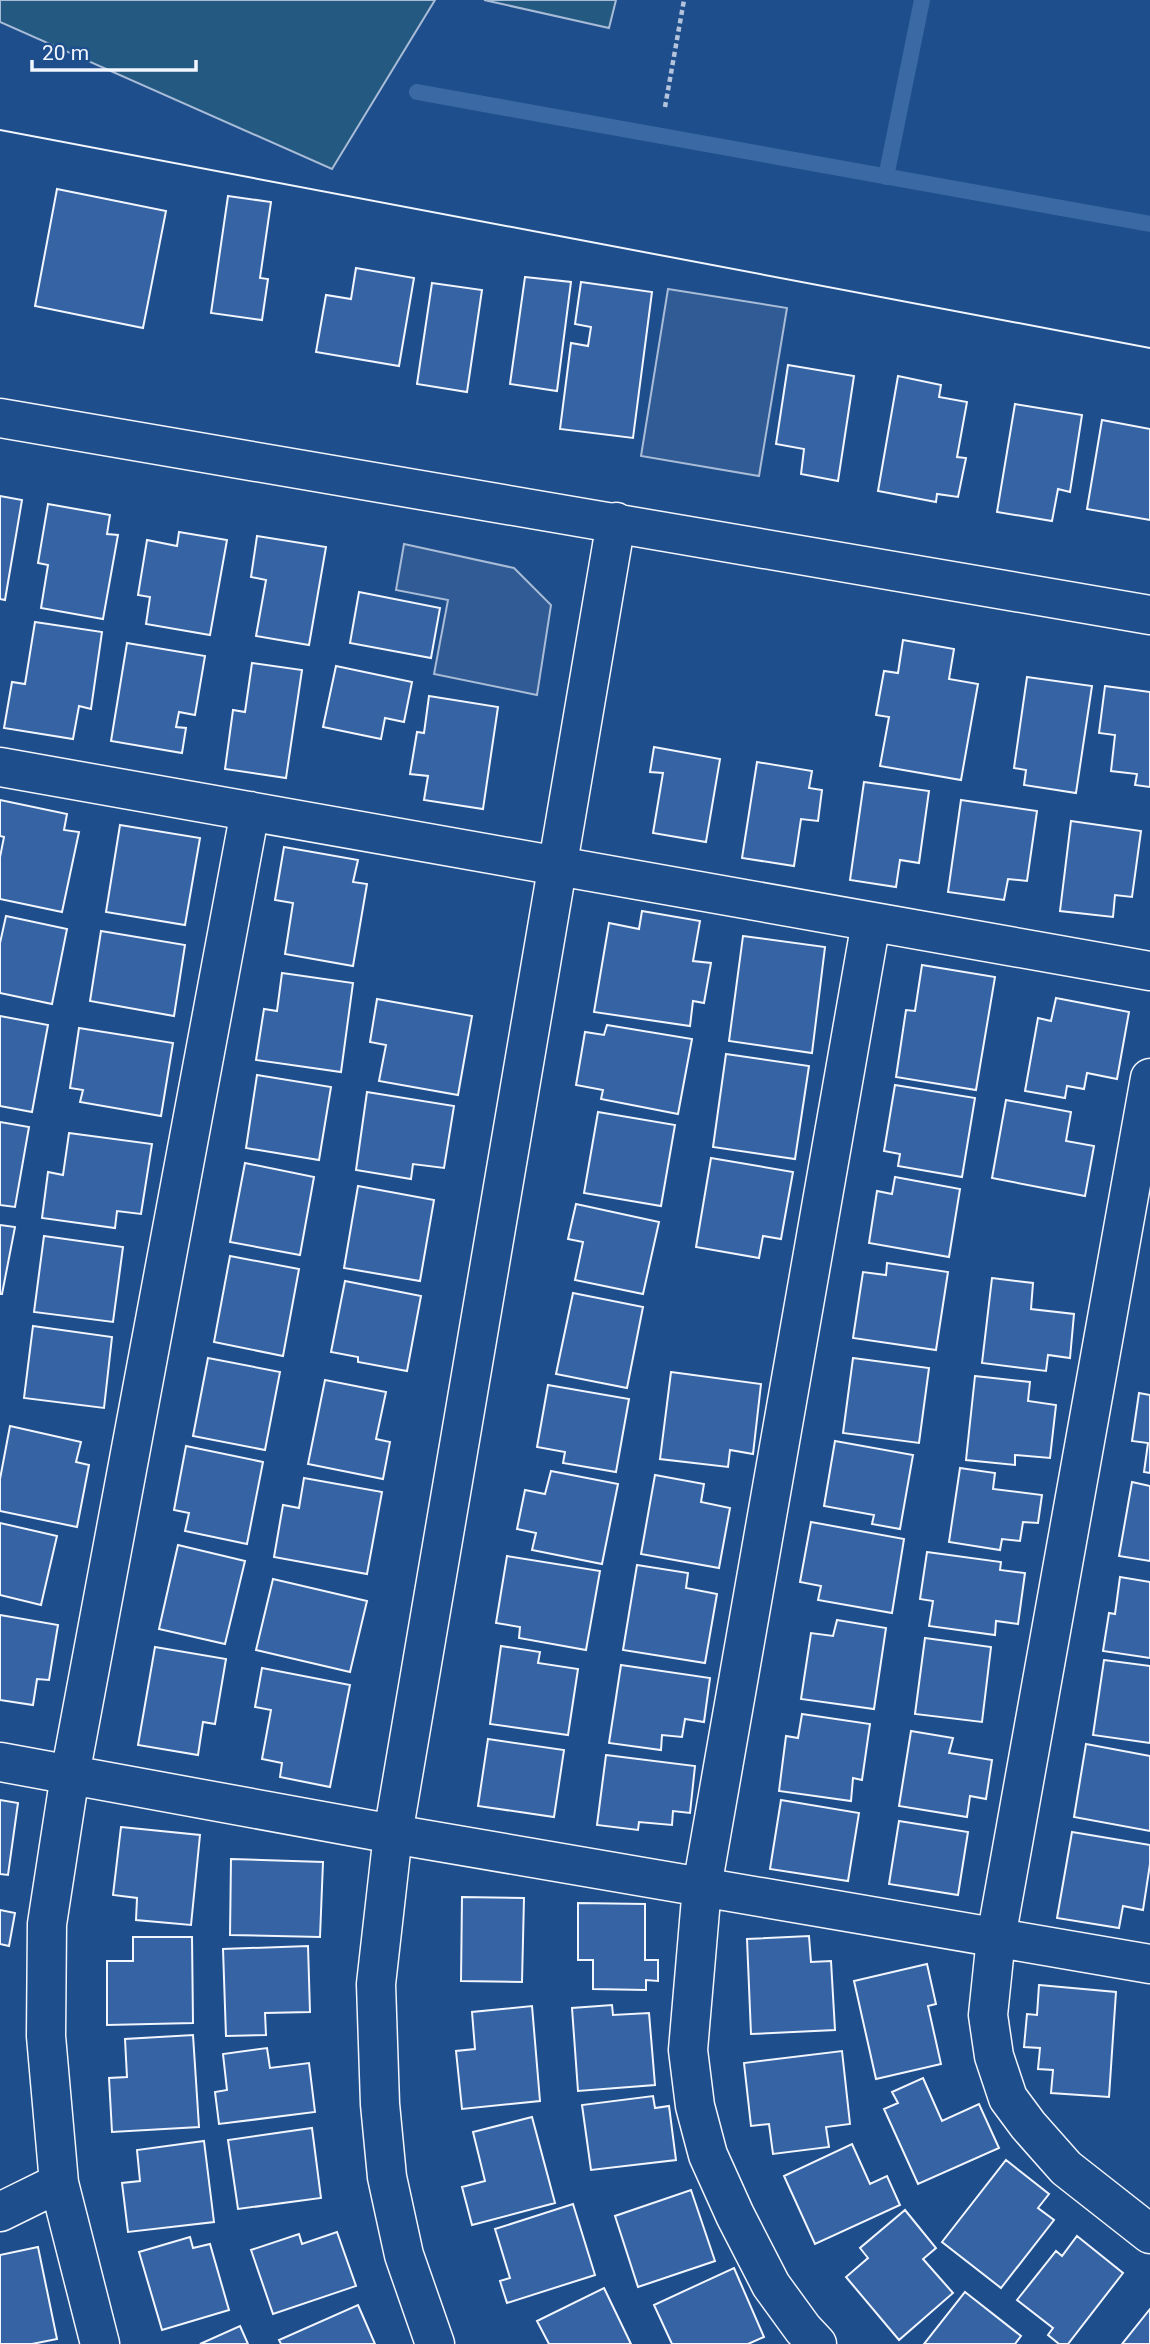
<svg xmlns="http://www.w3.org/2000/svg" width="1150" height="2344" font-family="Roboto,sans-serif">
	<style>
		.green { fill: #245a82; stroke: #a8bbd7; stroke-width: 2 }
		.parking { fill: #305b95; stroke: #a8bbd7; stroke-width: 2 }
		.lines { fill: none; stroke-linecap: round; stroke-linejoin: round }
		.stream { stroke: #3b69a3; stroke-width: 16 }
		.building { fill: #3563a3; stroke: #f2f6ff; stroke-width: 2 }
		.street-casing { stroke: #f2f6ff; stroke-width: 41 }
		.secondary-casing { stroke: #f2f6ff; stroke-width: 41 }
		.path { stroke: #b3c4dc; stroke-width: 4.5; stroke-dasharray: 5 3.5; stroke-linecap: butt }
		.street { stroke: #1f4e8c; stroke-width: 38 }
		.secondary { stroke: #1f4e8c; stroke-width: 38 }
		.tram { stroke: #f2f6ff; stroke-width: 2 }
	</style>
	<rect width="100%" height="100%" fill="#1f4e8c"/>
	<path class="green" d="M 0,0 L 435,0 L 332,169 L 0,22 Z
		M 484,0 L 616,0 L 609,28 Z"/>
	<path class="parking" d="M 668,289 L 787,308 L 759,476 L 641,456 Z
		M 404,544 L 514,568 L 551,605 L 537,695 L 434,674 L 448,600 L 396,590 Z"/>
	<g class="lines">
		<path class="stream" d="M 417,92 L 1150,224
			M 886,177 L 922,0"/>
	</g>
	<path class="building" d="M 57,189 L 166,211 L 143,328 L 35,306 Z
		M 228,196 L 271,202 L 260,278 L 268,279 L 262,320 L 211,313 Z
		M 356,268 L 414,278 L 399,366 L 316,352 L 326,295 L 351,299 Z
		M 525,277 L 571,282 L 557,391 L 510,384 Z
		M 581,282 L 652,292 L 633,438 L 560,429 L 571,343 L 588,346 L 591,327 L 575,324 Z
		M 432,283 L 482,290 L 467,392 L 417,384 Z
		M 788,365 L 854,376 L 838,481 L 801,474 L 804,449 L 776,444 Z
		M 898,376 L 941,385 L 939,397 L 967,402 L 957,457 L 966,458 L 958,497 L 937,494 L 936,502 L 878,491 Z
		M 1015,404 L 1082,415 L 1070,492 L 1058,489 L 1052,521 L 997,512 Z
		M 1102,420 L 1150,429 L 1150,520 L 1087,509 Z
		M 0,496 L 22,500 L 5,600 L 0,599 Z
		M 48,504 L 110,515 L 107,534 L 118,535 L 103,619 L 41,608 L 48,565 L 38,563 Z
		M 179,532 L 227,540 L 210,635 L 146,624 L 150,597 L 138,595 L 147,540 L 177,546 Z
		M 257,536 L 326,547 L 309,645 L 256,636 L 266,580 L 251,577 Z
		M 359,592 L 440,608 L 431,658 L 350,643 Z
		M 35,622 L 102,632 L 91,709 L 79,706 L 73,739 L 4,728 L 12,682 L 25,684 Z
		M 903,640 L 954,649 L 949,679 L 978,684 L 961,780 L 880,766 L 889,717 L 876,715 L 884,671 L 898,673 Z
		M 127,643 L 205,656 L 195,715 L 179,712 L 176,727 L 186,728 L 182,753 L 111,741 Z
		M 252,663 L 302,670 L 286,778 L 225,769 L 233,710 L 245,712 Z
		M 336,666 L 412,682 L 404,722 L 385,718 L 381,739 L 323,727 Z
		M 1027,677 L 1092,686 L 1076,793 L 1024,785 L 1026,770 L 1014,768 Z
		M 1105,686 L 1150,692 L 1150,787 L 1135,785 L 1137,774 L 1111,771 L 1115,735 L 1099,733 Z
		M 429,696 L 498,707 L 483,809 L 424,800 L 428,776 L 410,774 L 417,732 L 424,733 Z
		M 654,747 L 720,759 L 706,842 L 653,833 L 663,773 L 650,772 Z
		M 757,762 L 812,771 L 809,788 L 822,790 L 818,821 L 801,819 L 794,866 L 742,858 Z
		M 864,782 L 929,791 L 919,863 L 900,860 L 896,887 L 850,880 Z
		M 0,800 L 67,814 L 64,830 L 79,832 L 62,912 L 0,899 L 0,857 L 4,837 L 0,836 Z
		M 961,800 L 1037,811 L 1027,881 L 1008,879 L 1004,900 L 948,892 Z
		M 1071,821 L 1141,831 L 1132,897 L 1115,895 L 1113,917 L 1060,911 Z
		M 120,825 L 200,838 L 185,925 L 106,912 Z
		M 284,847 L 358,860 L 353,882 L 367,884 L 353,966 L 285,954 L 293,903 L 275,900 Z
		M 642,911 L 700,921 L 693,961 L 711,963 L 704,1003 L 693,1001 L 690,1026 L 594,1012 L 609,923 L 639,929 Z
		M 6,916 L 67,929 L 52,1004 L 0,993 L 0,943 Z
		M 101,931 L 185,945 L 174,1016 L 90,1001 Z
		M 743,936 L 825,947 L 812,1053 L 729,1041 Z
		M 922,965 L 995,977 L 976,1090 L 896,1077 L 906,1010 L 915,1011 Z
		M 282,973 L 353,983 L 341,1072 L 256,1060 L 264,1009 L 277,1011 Z
		M 1056,998 L 1129,1012 L 1117,1079 L 1087,1073 L 1084,1089 L 1067,1086 L 1065,1098 L 1025,1091 L 1038,1018 L 1051,1021 Z
		M 377,999 L 472,1016 L 458,1095 L 379,1081 L 386,1045 L 370,1042 Z
		M 0,1016 L 48,1025 L 32,1112 L 0,1106 Z
		M 607,1025 L 692,1039 L 678,1114 L 601,1099 L 603,1090 L 576,1085 L 585,1032 L 604,1035 Z
		M 79,1028 L 173,1043 L 161,1116 L 80,1102 L 83,1090 L 70,1088 Z
		M 726,1054 L 809,1066 L 795,1159 L 713,1147 Z
		M 257,1075 L 331,1087 L 319,1160 L 246,1148 Z
		M 895,1085 L 975,1098 L 962,1177 L 898,1166 L 900,1154 L 884,1151 Z
		M 367,1092 L 454,1106 L 444,1168 L 413,1164 L 411,1179 L 356,1170 Z
		M 1006,1100 L 1071,1112 L 1066,1141 L 1094,1146 L 1085,1196 L 992,1178 Z
		M 598,1112 L 675,1125 L 661,1206 L 584,1193 Z
		M 0,1122 L 29,1127 L 15,1207 L 0,1205 Z
		M 69,1133 L 152,1144 L 141,1214 L 117,1211 L 115,1228 L 42,1218 L 48,1172 L 63,1175 Z
		M 711,1158 L 793,1172 L 781,1239 L 763,1236 L 759,1258 L 696,1247 Z
		M 245,1163 L 314,1177 L 300,1255 L 230,1242 Z
		M 895,1177 L 960,1189 L 949,1257 L 869,1243 L 877,1191 L 892,1194 Z
		M 358,1186 L 434,1200 L 420,1281 L 344,1268 Z
		M 576,1204 L 659,1222 L 643,1294 L 575,1280 L 583,1242 L 568,1239 Z
		M 0,1225 L 15,1227 L 2,1294 L 0,1294 Z
		M 44,1236 L 123,1247 L 113,1322 L 34,1312 Z
		M 230,1256 L 299,1269 L 283,1356 L 214,1342 Z
		M 887,1263 L 948,1272 L 936,1350 L 853,1338 L 863,1272 L 886,1275 Z
		M 992,1278 L 1033,1283 L 1031,1309 L 1074,1314 L 1070,1358 L 1048,1355 L 1046,1371 L 982,1363 Z
		M 345,1281 L 421,1296 L 407,1371 L 358,1362 L 358,1357 L 331,1352 Z
		M 573,1293 L 643,1307 L 627,1388 L 556,1374 Z
		M 33,1326 L 112,1337 L 104,1408 L 24,1398 Z
		M 208,1358 L 280,1372 L 265,1450 L 193,1436 Z
		M 853,1358 L 929,1368 L 919,1443 L 843,1433 Z
		M 671,1372 L 761,1384 L 753,1454 L 730,1450 L 728,1467 L 660,1459 Z
		M 975,1376 L 1030,1382 L 1028,1401 L 1056,1405 L 1050,1458 L 1015,1455 L 1015,1465 L 966,1460 Z
		M 325,1380 L 386,1392 L 376,1439 L 390,1442 L 383,1479 L 308,1464 Z
		M 548,1385 L 629,1399 L 616,1472 L 563,1463 L 565,1452 L 537,1447 Z
		M 1139,1393 L 1150,1395 L 1150,1473 L 1144,1472 L 1148,1443 L 1132,1441 Z
		M 10,1426 L 81,1442 L 76,1462 L 89,1465 L 77,1527 L 0,1511 L 0,1479 Z
		M 835,1441 L 913,1455 L 900,1529 L 872,1524 L 874,1515 L 824,1506 Z
		M 186,1446 L 263,1462 L 247,1544 L 185,1531 L 189,1513 L 174,1510 Z
		M 960,1468 L 995,1473 L 993,1489 L 1042,1495 L 1038,1523 L 1023,1522 L 1020,1541 L 1002,1539 L 1000,1550 L 949,1542 Z
		M 551,1471 L 618,1484 L 602,1564 L 532,1550 L 536,1533 L 517,1529 L 525,1490 L 545,1494 Z
		M 655,1475 L 704,1484 L 701,1502 L 730,1508 L 719,1568 L 641,1554 Z
		M 304,1478 L 382,1492 L 367,1574 L 274,1557 L 283,1505 L 299,1508 Z
		M 1132,1482 L 1150,1486 L 1150,1561 L 1119,1556 Z
		M 811,1522 L 904,1539 L 892,1613 L 818,1600 L 821,1586 L 800,1582 Z
		M 0,1523 L 57,1536 L 41,1605 L 0,1595 Z
		M 178,1545 L 245,1561 L 225,1644 L 159,1629 Z
		M 927,1552 L 1001,1562 L 1000,1570 L 1025,1573 L 1018,1624 L 996,1621 L 995,1635 L 929,1626 L 933,1601 L 920,1599 Z
		M 507,1556 L 600,1571 L 586,1650 L 519,1638 L 520,1627 L 496,1623 Z
		M 637,1565 L 688,1573 L 686,1588 L 717,1594 L 705,1663 L 623,1650 Z
		M 1120,1577 L 1150,1582 L 1150,1658 L 1103,1651 L 1109,1613 L 1115,1614 Z
		M 273,1579 L 367,1601 L 350,1672 L 256,1650 Z
		M 0,1615 L 58,1625 L 49,1680 L 37,1679 L 33,1705 L 0,1700 Z
		M 837,1620 L 886,1628 L 874,1709 L 801,1699 L 811,1633 L 833,1636 Z
		M 925,1638 L 991,1647 L 982,1722 L 915,1714 Z
		M 501,1646 L 540,1652 L 538,1663 L 578,1669 L 568,1735 L 490,1724 Z
		M 155,1647 L 226,1659 L 215,1724 L 203,1722 L 198,1755 L 138,1745 Z
		M 1104,1660 L 1150,1666 L 1150,1743 L 1093,1735 Z
		M 621,1665 L 710,1678 L 704,1722 L 685,1719 L 682,1737 L 662,1735 L 661,1750 L 609,1743 Z
		M 262,1668 L 350,1685 L 330,1787 L 280,1777 L 282,1763 L 262,1759 L 271,1710 L 255,1707 Z
		M 802,1714 L 870,1724 L 862,1780 L 853,1778 L 851,1801 L 779,1791 L 786,1736 L 798,1738 Z
		M 911,1731 L 953,1738 L 949,1753 L 992,1760 L 986,1799 L 970,1796 L 967,1817 L 899,1806 Z
		M 488,1739 L 564,1750 L 554,1817 L 478,1806 Z
		M 1086,1744 L 1150,1756 L 1150,1831 L 1074,1817 Z
		M 606,1755 L 695,1766 L 690,1813 L 673,1811 L 672,1825 L 639,1822 L 638,1830 L 597,1825 Z
		M 0,1800 L 18,1803 L 8,1875 L 0,1874 Z
		M 781,1800 L 859,1813 L 848,1881 L 770,1869 Z
		M 899,1821 L 968,1832 L 958,1895 L 889,1884 Z
		M 121,1827 L 200,1835 L 191,1925 L 136,1920 L 137,1898 L 113,1895 Z
		M 1072,1832 L 1150,1845 L 1150,1864 L 1143,1910 L 1123,1906 L 1119,1928 L 1057,1918 Z
		M 231,1859 L 323,1862 L 320,1937 L 230,1935 Z
		M 462,1897 L 524,1898 L 522,1982 L 461,1981 Z
		M 578,1903 L 645,1904 L 645,1960 L 658,1960 L 658,1981 L 646,1980 L 646,1990 L 593,1989 L 593,1960 L 578,1960 Z
		M 0,1910 L 15,1913 L 9,1946 L 0,1944 Z
		M 809,1936 L 811,1962 L 831,1961 L 835,2030 L 751,2034 L 747,1939 Z
		M 133,1937 L 192,1937 L 193,2023 L 107,2025 L 107,1961 L 133,1961 Z
		M 308,1946 L 310,2012 L 265,2013 L 266,2035 L 226,2036 L 223,1949 Z
		M 927,1964 L 936,2004 L 928,2006 L 941,2064 L 876,2079 L 854,1981 Z
		M 1039,1985 L 1116,1992 L 1109,2097 L 1051,2093 L 1053,2070 L 1038,2069 L 1040,2048 L 1024,2047 L 1027,2014 L 1037,2015 Z
		M 612,2005 L 613,2015 L 649,2013 L 655,2085 L 578,2091 L 572,2008 Z
		M 532,2006 L 540,2101 L 462,2109 L 456,2051 L 475,2049 L 472,2012 Z
		M 193,2035 L 199,2127 L 112,2132 L 109,2078 L 127,2077 L 125,2039 Z
		M 267,2048 L 270,2068 L 309,2063 L 315,2112 L 219,2124 L 215,2092 L 227,2090 L 223,2054 Z
		M 842,2051 L 850,2124 L 826,2127 L 829,2147 L 773,2154 L 769,2124 L 751,2126 L 744,2063 Z
		M 923,2078 L 942,2121 L 979,2104 L 999,2148 L 918,2184 L 884,2109 L 898,2103 L 892,2092 Z
		M 653,2096 L 655,2108 L 669,2106 L 676,2160 L 591,2170 L 582,2105 Z
		M 532,2117 L 555,2203 L 472,2225 L 462,2187 L 485,2181 L 473,2132 Z
		M 312,2128 L 321,2198 L 238,2209 L 228,2140 Z
		M 204,2141 L 214,2222 L 128,2232 L 122,2183 L 140,2181 L 137,2150 Z
		M 852,2144 L 870,2184 L 887,2176 L 900,2205 L 815,2244 L 784,2176 Z
		M 1006,2160 L 1049,2194 L 1038,2208 L 1054,2220 L 1001,2288 L 942,2242 Z
		M 691,2190 L 715,2261 L 638,2287 L 615,2216 Z
		M 573,2204 L 595,2275 L 507,2303 L 500,2281 L 510,2278 L 495,2229 Z
		M 905,2210 L 936,2248 L 923,2259 L 953,2293 L 899,2340 L 846,2277 L 868,2258 L 860,2248 Z
		M 337,2232 L 356,2286 L 273,2314 L 251,2250 L 299,2234 L 302,2244 Z
		M 1077,2236 L 1123,2273 L 1068,2344 L 1059,2344 L 1048,2335 L 1053,2328 L 1017,2300 L 1056,2251 L 1062,2256 Z
		M 190,2237 L 193,2248 L 210,2244 L 229,2310 L 162,2330 L 139,2252 Z
		M 38,2247 L 57,2339 L 32,2344 L 0,2344 L 0,2255 Z
		M 734,2268 L 764,2337 L 748,2344 L 672,2344 L 654,2305 Z
		M 604,2288 L 631,2344 L 549,2344 L 537,2321 Z
		M 965,2292 L 1021,2336 L 1015,2344 L 924,2344 Z
		M 358,2305 L 375,2344 L 281,2344 L 279,2340 Z
		M 1150,2309 L 1150,2344 L 1122,2344 Z
		M 240,2326 L 248,2344 L 200,2344 Z"/>
	<g class="lines">
		<defs>
			<path id="street" d="M 0,767 L 1150,971
				M 1150,1078 L 996,1938 L 988,2015 L 994,2056 L 1008,2098 L 1028,2125 L 1066,2168 L 1150,2234
				M 0,1762 L 393,1834 L 1150,1964
				M 0,2212 L 59,2183
				M 100,2344 L 59,2183 L 46,2036 L 47,1924 L 70,1775 L 250,811
				M 817,2344 L 803,2329 L 771,2285 L 735,2215 L 708,2155 L 695,2106 L 688,2050 L 702,1887 L 871,922"/>
			<path id="secondary" d="M 0,418 L 1150,615
				M 435,2344 L 404,2255 L 387,2177 L 380,2104 L 376,1984 L 393,1834 L 616,522"/>
		</defs>
		<use href="#street" class="street-casing"/>
		<use href="#secondary" class="secondary-casing"/>
		<path class="path" d="M 665,107 L 684,0"/>
		<use href="#street" class="street"/>
		<use href="#secondary" class="secondary"/>
		<path class="tram" d="M 0,130 L 1150,348"/>
	</g>
	<path d="M32 60v10h164v-10" fill="none" stroke="#f2f6ff" stroke-width="3.5"/>
	<text x="42" y="60" font-size="21" fill="#f2f6ff" stroke="#1f4e8c" stroke-width="5" paint-order="stroke">20 m</text>
</svg>
